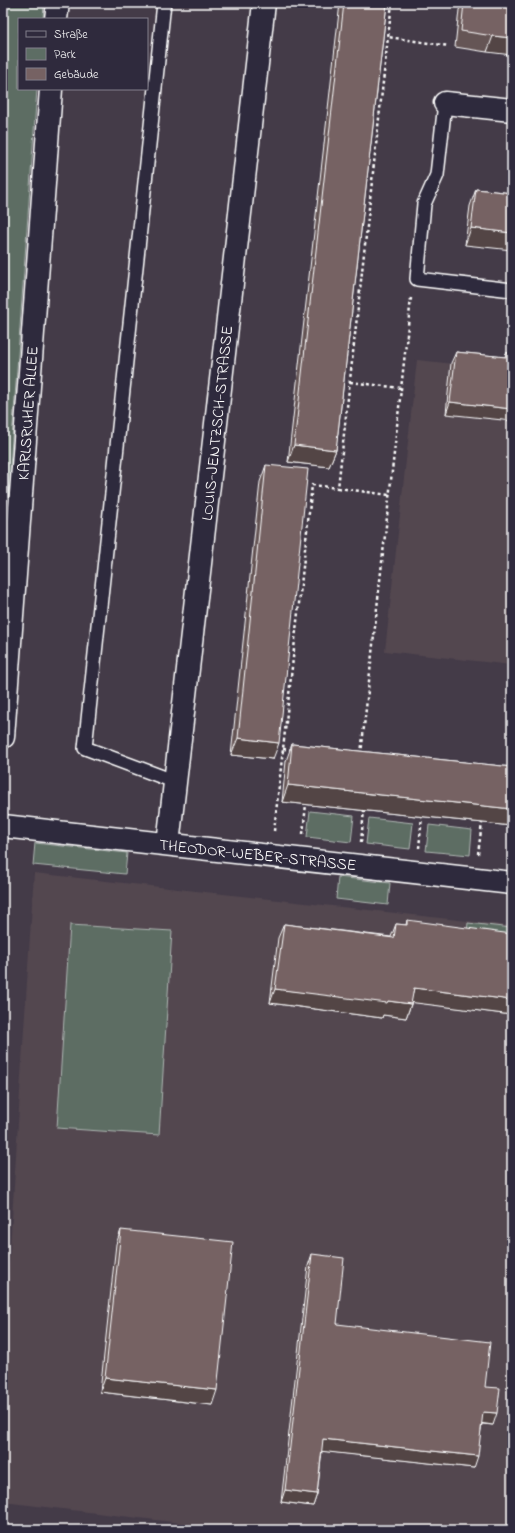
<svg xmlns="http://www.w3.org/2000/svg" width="515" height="1533" font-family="'Indie Flower',sans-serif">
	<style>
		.built { fill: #534750 }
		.green { fill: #5d6d64; stroke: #aeb6b2 }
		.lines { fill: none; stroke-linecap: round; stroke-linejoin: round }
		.service-casing { stroke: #fff; stroke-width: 16 }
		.minor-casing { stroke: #fff; stroke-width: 25 }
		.tertiary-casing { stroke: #fff; stroke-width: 25 }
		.path { stroke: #fff; stroke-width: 2.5; stroke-dasharray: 3 3; stroke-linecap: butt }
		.service { stroke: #2f2a3d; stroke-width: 13 }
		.minor { stroke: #2f2a3d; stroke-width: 22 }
		.tertiary { stroke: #2f2a3d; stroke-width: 22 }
		.wall { fill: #655455; stroke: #fff }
		.shaded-wall { fill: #534545; stroke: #fff }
		.building { fill: #766263; stroke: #fff }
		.labels { text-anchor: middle; stroke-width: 3; stroke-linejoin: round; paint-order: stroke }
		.street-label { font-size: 16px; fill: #fff; stroke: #2f2a3d }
	</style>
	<rect width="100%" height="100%" fill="#443b48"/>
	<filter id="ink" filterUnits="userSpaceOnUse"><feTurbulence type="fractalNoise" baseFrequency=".025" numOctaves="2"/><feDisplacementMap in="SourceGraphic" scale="8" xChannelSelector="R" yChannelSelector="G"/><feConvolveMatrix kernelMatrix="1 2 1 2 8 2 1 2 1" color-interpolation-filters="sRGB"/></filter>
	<g filter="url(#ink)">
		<path class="built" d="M 417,360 L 501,369 L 512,366 L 512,665 L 385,651 Z
			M 34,873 L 512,926 L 512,1530 L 241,1530 L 3,1502 L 3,1359 Z"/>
		<path class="green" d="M 3,3 L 44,3 L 43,19 L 19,19 L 19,89 L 37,89 L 3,565 Z
			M 310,811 L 354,816 L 351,842 L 307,837 Z
			M 369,818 L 413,823 L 410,849 L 366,844 Z
			M 429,825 L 472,830 L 470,855 L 426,851 Z
			M 35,843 L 127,853 L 125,874 L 33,865 Z
			M 338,877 L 390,883 L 388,905 L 336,899 Z
			M 468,923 L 512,928 L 512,948 L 466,942 Z
			M 70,925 L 172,931 L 159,1135 L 57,1128 Z"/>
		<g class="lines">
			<defs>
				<path id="service" d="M 164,3 L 85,748 L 176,782
					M 445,103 L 437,175 L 424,204 L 417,279 L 512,290"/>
				<path id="minor" d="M 445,103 L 512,110
					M 3,826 L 512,883
					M 168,844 L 264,3"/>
				<path id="tertiary" d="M 56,19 L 58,3
					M 3,737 L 51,89"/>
			</defs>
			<use href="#service" class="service-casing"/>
			<use href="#minor" class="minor-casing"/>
			<use href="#tertiary" class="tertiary-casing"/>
			<path class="path" d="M 392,3 L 388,37 L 449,46
				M 350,382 L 401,388
				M 338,488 L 389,495
				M 283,749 L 293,750
				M 361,754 L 411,298
				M 274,831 L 312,485 L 338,488 L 388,37
				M 303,834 L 306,804
				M 361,842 L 364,810
				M 419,848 L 422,816
				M 478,854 L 482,823"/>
			<use href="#service" class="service"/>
			<use href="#minor" class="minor"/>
			<use href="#tertiary" class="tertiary"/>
		</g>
		<path class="wall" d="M 340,3 L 387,3 L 336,450 L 329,467 L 288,462 Z
			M 462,3 L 512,3 L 487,52 L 455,47 L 459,10 Z
			M 476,189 L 512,193 L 465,245 L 470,206 Z
			M 456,352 L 505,357 L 506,353 L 512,353 L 446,414 L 451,363 Z
			M 266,465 L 273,759 L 231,755 L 260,482 Z
			M 292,744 L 512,767 L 512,826 L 282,802 L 286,761 Z
			M 407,920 L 512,1015 L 412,1002 L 406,1018 L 383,1015 L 382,1018 L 270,1003 L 278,938 L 284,924 L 391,937 L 396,924 L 406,925 Z
			M 121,1230 L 212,1405 L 100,1392 L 116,1244 Z
			M 312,1254 L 337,1324 L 485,1387 L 493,1425 L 482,1424 L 474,1468 L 322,1451 L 317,1494 L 313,1506 L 281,1502 L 308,1266 Z"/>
		<path class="shaded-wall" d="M 493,36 L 512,38 L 512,55 L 487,52 Z
			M 471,228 L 512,233 L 512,250 L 465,245 Z
			M 450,402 L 512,409 L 512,421 L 446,414 Z
			M 294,445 L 336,450 L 329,467 L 288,462 Z
			M 238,738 L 279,743 L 273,759 L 231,755 Z
			M 288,785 L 512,809 L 512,826 L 282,802 Z
			M 414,988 L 512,1000 L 512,1015 L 408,1002 Z
			M 275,989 L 388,1001 L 411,1004 L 406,1018 L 383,1015 L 382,1018 L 270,1003 Z
			M 105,1378 L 217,1390 L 212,1405 L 100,1392 Z
			M 483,1412 L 497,1413 L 493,1425 L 479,1423 Z
			M 323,1439 L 478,1456 L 474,1468 L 319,1451 Z
			M 285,1490 L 317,1494 L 313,1506 L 281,1502 Z"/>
		<path class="building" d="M 344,3 L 387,3 L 336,450 L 294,445 Z
			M 464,3 L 512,3 L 512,38 L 493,36 L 461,31 Z
			M 476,189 L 512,193 L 512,233 L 471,228 Z
			M 456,352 L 506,357 L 506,353 L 512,353 L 512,409 L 450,402 Z
			M 266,465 L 308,469 L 279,743 L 238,738 Z
			M 292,744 L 512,767 L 512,809 L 288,785 Z
			M 407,920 L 512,934 L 512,1000 L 414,988 L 411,1004 L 388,1001 L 387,1003 L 275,989 L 284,924 L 394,938 L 396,924 L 407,925 Z
			M 121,1230 L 233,1242 L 217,1390 L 105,1378 Z
			M 312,1254 L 344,1258 L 337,1324 L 490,1342 L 485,1387 L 500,1388 L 497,1413 L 483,1412 L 478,1456 L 323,1439 L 317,1494 L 285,1490 Z"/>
	</g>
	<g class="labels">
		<g class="street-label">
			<text transform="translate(27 413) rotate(-86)" y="6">KARLSRUHER ALLEE</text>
			<text transform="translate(216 423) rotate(-84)" y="6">LOUIS-JENTZSCH-STRASSE</text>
			<text transform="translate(258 854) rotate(6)" y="6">THEODOR-WEBER-STRASSE</text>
		</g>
	</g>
	<rect width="515" height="1533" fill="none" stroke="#2f2a3d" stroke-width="16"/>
	<rect x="8" y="8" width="499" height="1517" fill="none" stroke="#fff" stroke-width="1.5" filter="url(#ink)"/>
	<rect x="18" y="18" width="130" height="72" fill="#2f2a3d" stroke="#827f8b"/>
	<rect x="26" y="31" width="20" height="6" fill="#2f2a3d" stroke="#827f8b"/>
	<text x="54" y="38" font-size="12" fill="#ffffff">Straße</text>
	<rect x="26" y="48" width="20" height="12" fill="#5d6d64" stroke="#827f8b"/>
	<text x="54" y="58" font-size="12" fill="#ffffff">Park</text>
	<rect x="26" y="68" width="20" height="12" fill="#766263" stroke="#827f8b"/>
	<text x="54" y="78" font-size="12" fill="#ffffff">Gebäude</text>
</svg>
